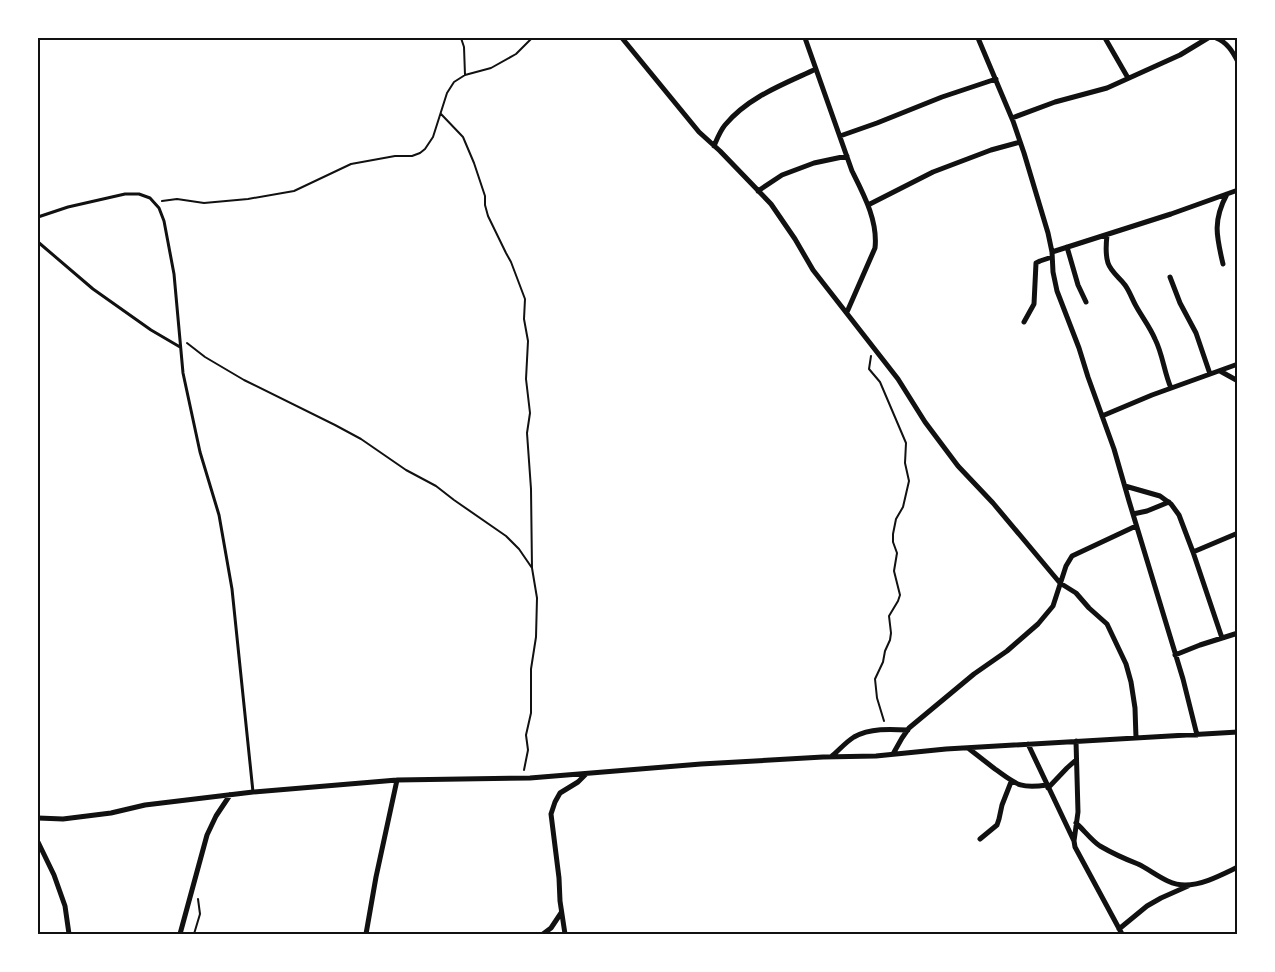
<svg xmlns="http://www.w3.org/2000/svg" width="1275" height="972" font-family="'Playfair Display',serif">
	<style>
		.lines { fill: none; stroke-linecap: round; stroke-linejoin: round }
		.path { stroke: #111; stroke-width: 2 }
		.service { stroke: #111; stroke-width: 3 }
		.minor { stroke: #111; stroke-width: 5 }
		.neatline { fill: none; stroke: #111; stroke-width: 2 }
	</style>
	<rect width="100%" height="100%" fill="#fff"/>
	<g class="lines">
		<path class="path" d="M 461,38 L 464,47 L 465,75
			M 441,114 L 463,137 L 474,163 L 485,196 L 485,205 L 488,216 L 506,253 L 511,262 L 525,299 L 524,319 L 528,341 L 526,379 L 530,413 L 527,433 L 531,489 L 532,568
			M 162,201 L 177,199 L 204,203 L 248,199 L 294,191 L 351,164 L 395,156 L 412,156 L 420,153 L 425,149 L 433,137 L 447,93 L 454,82 L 465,75 L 491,68 L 516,54 L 532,38
			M 187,343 L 205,357 L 244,380 L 335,425 L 361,439 L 406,470 L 436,486 L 454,500 L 506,536 L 519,549 L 532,568 L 537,598 L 536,637 L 531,669 L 531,713 L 526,735 L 528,750 L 524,770
			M 871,356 L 869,369 L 880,382 L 906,443 L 905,463 L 909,481 L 903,507 L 896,519 L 893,534 L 893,542 L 897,553 L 894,571 L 900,595 L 898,601 L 889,616 L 891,633 L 890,640 L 885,651 L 883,662 L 875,679 L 877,698 L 884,721
			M 194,934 L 200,914 L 198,899"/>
		<path class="service" d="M 38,217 L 68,207 L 125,194 L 139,194 L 150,198 L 159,208 L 164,221 L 174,274 L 183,373 L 200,452 L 219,515 L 232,589 L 253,792
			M 38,242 L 93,289 L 151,330 L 180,347"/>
		<path class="minor" d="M 622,38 L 699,132 L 720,151 L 771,204 L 795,239 L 813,270 L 898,379 L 925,422 L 958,466 L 993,503 L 1060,583 L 1076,593 L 1089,608 L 1107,624 L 1126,664 L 1131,682 L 1135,708 L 1136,738
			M 805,38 L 852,171 C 864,195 878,221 875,248 L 847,312
			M 978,38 L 1013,121 L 1024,153 L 1048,233 L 1052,252 L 1053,272 L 1057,291 L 1079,348 L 1088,377 L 1114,449 L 1129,501 L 1183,679 L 1197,735
			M 1105,38 L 1128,78
			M 1216,38 C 1227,42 1233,52 1238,62
			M 1012,118 L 1055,102 L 1107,88 L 1180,55 L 1208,38
			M 840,136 L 877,123 L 942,97 L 996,79
			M 714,146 C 717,139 720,131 725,125 C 748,97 784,84 816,69
			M 758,191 L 782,175 L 814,163 L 847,156
			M 868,205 L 933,172 L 991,150 L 1020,142
			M 1107,235 C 1106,244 1105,254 1108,263 C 1111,272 1120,278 1125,285 C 1130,292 1132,299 1136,306 C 1142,317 1150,327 1155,339 C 1163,355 1164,372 1171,388
			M 1067,247 L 1078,285 L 1086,302
			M 1052,252 L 1171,214 L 1238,190
			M 1223,264 C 1216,235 1213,220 1227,194
			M 1170,277 L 1180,303 L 1196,333 L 1210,374
			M 1024,322 L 1034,304 L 1036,263 L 1040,261 L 1052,257
			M 1220,371 L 1238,381
			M 1102,416 L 1152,395 L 1238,364
			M 1125,486 L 1160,496 L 1171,504 L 1179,515 L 1193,552 L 1222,638
			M 1133,514 L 1147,511 L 1169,502
			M 1193,552 L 1238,533
			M 1175,655 L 1200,645 L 1238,633
			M 1028,744 L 1074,841 L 1075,847 L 1122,934
			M 968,748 C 977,755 986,762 995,769 C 1016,784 1019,789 1047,785
			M 893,754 L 902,738 L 909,728 L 974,674 L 1007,651 L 1038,624 L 1053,606 L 1066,566 L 1072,556 L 1136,526
			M 832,756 C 839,750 846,742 854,737 C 870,728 890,729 908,730
			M 1048,788 L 1067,768 L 1076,760
			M 38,818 L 63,819 L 111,813 L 145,805 L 253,792 L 397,780 L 530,778 L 701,764 L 823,757 L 876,756 L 946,749 L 1238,732
			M 1076,823 C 1084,830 1091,840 1100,846 C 1112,853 1125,859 1138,864 C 1153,871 1167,885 1185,885 C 1203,885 1221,875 1238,867
			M 980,839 L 997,825 L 999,819 L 1002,805 L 1011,782
			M 1074,841 L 1078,812 L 1076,741
			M 38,842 L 54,875 L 65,906 L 69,934
			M 1119,929 L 1147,906 L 1161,898 L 1188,886
			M 180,934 L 207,835 L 216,816 L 230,795
			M 366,934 L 376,877 L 397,780
			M 543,934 L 551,928 L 561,913
			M 565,934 L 560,901 L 559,878 L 551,814 L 555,802 L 560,793 L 578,782 L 586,774"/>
	</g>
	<rect width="1275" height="972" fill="none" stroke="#ffffff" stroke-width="78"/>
	<rect x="39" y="39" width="1197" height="894" class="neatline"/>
</svg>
